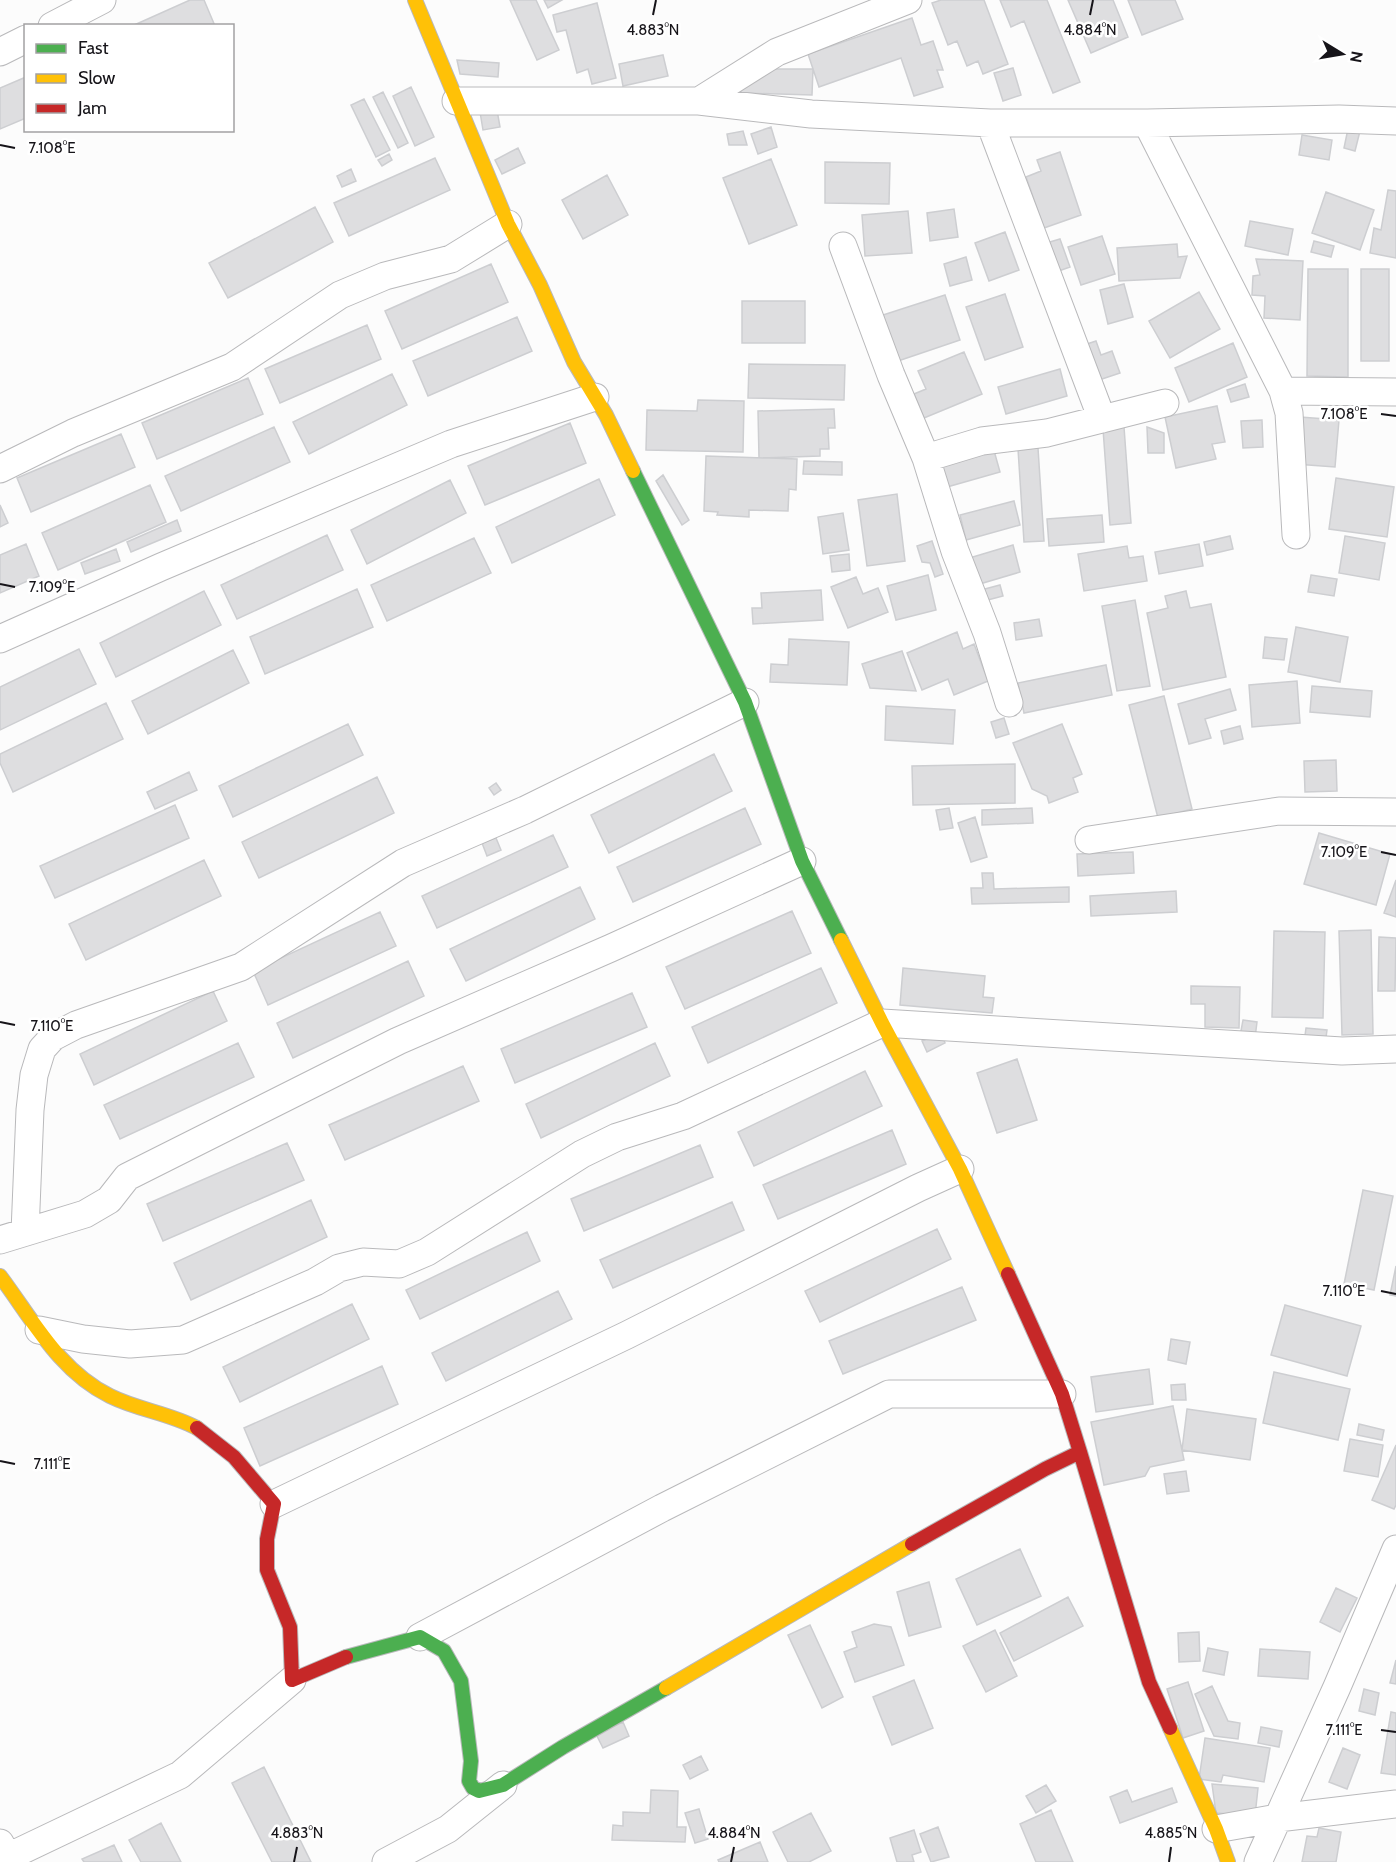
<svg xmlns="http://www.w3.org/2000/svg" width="1396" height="1862" font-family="Cabin,sans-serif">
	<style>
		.building { fill: #dedee0; stroke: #cdced1; stroke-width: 1.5 }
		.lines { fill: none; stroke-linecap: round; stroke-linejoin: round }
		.street-casing { stroke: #b9b9bb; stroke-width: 29 }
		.fast-casing { stroke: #b9b9bb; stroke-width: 16 }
		.slow-casing { stroke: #b9b9bb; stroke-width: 16 }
		.jam-casing { stroke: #b9b9bb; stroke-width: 16 }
		.street { stroke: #fff; stroke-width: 27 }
		.fast { stroke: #4caf50; stroke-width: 14 }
		.slow { stroke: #ffc107; stroke-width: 14 }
		.jam { stroke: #c62828; stroke-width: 14 }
		.ticks { fill: none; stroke: #161419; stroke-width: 2 }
		.ticks-label { font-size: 15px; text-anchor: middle; fill: #161419; stroke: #fff; stroke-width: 5; stroke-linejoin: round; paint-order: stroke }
	</style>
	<rect width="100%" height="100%" fill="#fcfcfc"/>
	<path class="building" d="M 190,0 L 204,0 L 215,26 L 132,26 Z
		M 510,0 L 536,0 L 559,50 L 537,60 Z
		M 544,0 L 562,0 L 548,8 Z
		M 941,0 L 984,0 L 1008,64 L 983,74 L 978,61 L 967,66 L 957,41 L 948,45 L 932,3 Z
		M 1000,0 L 1047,0 L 1080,82 L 1053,93 L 1024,21 L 1011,27 Z
		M 1068,0 L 1113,0 L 1128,37 L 1091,53 Z
		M 1128,0 L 1175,0 L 1183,19 L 1142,35 Z
		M 597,3 L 616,78 L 592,84 L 588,69 L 577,73 L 566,30 L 557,32 L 553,15 Z
		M 912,18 L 921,45 L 933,41 L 943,70 L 937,70 L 943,87 L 914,96 L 901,58 L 819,87 L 808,54 Z
		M 663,55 L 668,76 L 623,86 L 619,64 Z
		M 457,60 L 499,63 L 498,77 L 460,74 Z
		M 1013,68 L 1021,95 L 1003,101 L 994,73 Z
		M 766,69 L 813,69 L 812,95 L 741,93 L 741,81 Z
		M 26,77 L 26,118 L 0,129 L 0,88 Z
		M 411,87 L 434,137 L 415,146 L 393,96 Z
		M 383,92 L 408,143 L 398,148 L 373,97 Z
		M 364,99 L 390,150 L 376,157 L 351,105 Z
		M 497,110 L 500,127 L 483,130 L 480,112 Z
		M 1349,124 L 1361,127 L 1355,151 L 1344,148 Z
		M 771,127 L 777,147 L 758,154 L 751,134 Z
		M 743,131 L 747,145 L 729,145 L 727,134 Z
		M 1302,135 L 1332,140 L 1329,160 L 1299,155 Z
		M 518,148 L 525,163 L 502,174 L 495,160 Z
		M 1060,152 L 1081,215 L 1044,228 L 1026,177 L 1041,171 L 1037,160 Z
		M 389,154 L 392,160 L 382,166 L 378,160 Z
		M 435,158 L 450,190 L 349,236 L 334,203 Z
		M 771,159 L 797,225 L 749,244 L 723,178 Z
		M 825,162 L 890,163 L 889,204 L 825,203 Z
		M 351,169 L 356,181 L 342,187 L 337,176 Z
		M 607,175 L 628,215 L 583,239 L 562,200 Z
		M 1388,190 L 1396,191 L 1396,258 L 1370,253 L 1374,228 L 1381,230 Z
		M 1326,192 L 1374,210 L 1360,250 L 1312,233 Z
		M 315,207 L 333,242 L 228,298 L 209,263 Z
		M 954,209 L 958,237 L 930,241 L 927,213 Z
		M 908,211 L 912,253 L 865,256 L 862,215 Z
		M 1250,221 L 1293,229 L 1288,255 L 1245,246 Z
		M 1005,232 L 1019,270 L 989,281 L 975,243 Z
		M 1102,236 L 1115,274 L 1081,285 L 1068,247 Z
		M 1060,239 L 1070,267 L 1053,273 L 1043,244 Z
		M 1314,241 L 1334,246 L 1331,257 L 1311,252 Z
		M 1177,244 L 1178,257 L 1187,256 L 1180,278 L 1119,281 L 1117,248 Z
		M 966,257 L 972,280 L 950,286 L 944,264 Z
		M 1256,259 L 1303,261 L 1300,320 L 1264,318 L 1265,296 L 1252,295 L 1253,276 L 1260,275 Z
		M 491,264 L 508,302 L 402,349 L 385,311 Z
		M 1308,269 L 1348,269 L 1348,377 L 1307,376 Z
		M 1361,269 L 1389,269 L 1389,361 L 1361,361 Z
		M 1124,284 L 1133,317 L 1108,324 L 1100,290 Z
		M 1199,292 L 1220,329 L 1170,358 L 1149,321 Z
		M 1005,294 L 1023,347 L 985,360 L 966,307 Z
		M 945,295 L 960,340 L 898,361 L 883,315 Z
		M 742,301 L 805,301 L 805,343 L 742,343 Z
		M 517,317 L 532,351 L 428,396 L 413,361 Z
		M 367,325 L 381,359 L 280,403 L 265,369 Z
		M 1096,341 L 1101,355 L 1112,351 L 1120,373 L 1093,382 L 1081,346 Z
		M 1233,343 L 1247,377 L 1189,402 L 1175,368 Z
		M 964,352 L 982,394 L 924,418 L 914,394 L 926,389 L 918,371 Z
		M 749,364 L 845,365 L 844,400 L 748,398 Z
		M 1060,369 L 1067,396 L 1006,414 L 998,387 Z
		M 392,374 L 407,405 L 309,454 L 293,422 Z
		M 248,378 L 263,414 L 157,459 L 142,423 Z
		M 1245,384 L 1249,397 L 1231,402 L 1227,390 Z
		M 698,400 L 744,401 L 743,452 L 646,450 L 647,410 L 697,411 Z
		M 1217,406 L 1225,442 L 1212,444 L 1216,459 L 1176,468 L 1165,417 Z
		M 834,409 L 835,428 L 828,428 L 829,449 L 820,449 L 820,456 L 759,458 L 758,411 Z
		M 1300,417 L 1339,420 L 1335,467 L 1295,464 Z
		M 1262,420 L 1263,447 L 1243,448 L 1241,421 Z
		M 570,423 L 586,463 L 485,505 L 468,466 Z
		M 274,427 L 290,462 L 181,511 L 165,476 Z
		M 1124,427 L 1131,523 L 1110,525 L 1103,429 Z
		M 1147,427 L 1164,433 L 1164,453 L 1148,453 Z
		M 121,434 L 135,467 L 31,512 L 17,478 Z
		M 993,447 L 1000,472 L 947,487 L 940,461 Z
		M 1038,448 L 1044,541 L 1024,542 L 1018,449 Z
		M 706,456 L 797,459 L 796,490 L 789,489 L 788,511 L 749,510 L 749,517 L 717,515 L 718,512 L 704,511 Z
		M 804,461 L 842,462 L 842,475 L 803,474 Z
		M 663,475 L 689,520 L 682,525 L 656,481 Z
		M 1336,478 L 1394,487 L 1387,537 L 1329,529 Z
		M 599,479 L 615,515 L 512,563 L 496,527 Z
		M 450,480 L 466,513 L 367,564 L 351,530 Z
		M 150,485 L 166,522 L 58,570 L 42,533 Z
		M 897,494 L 905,561 L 867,566 L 858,500 Z
		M 1014,501 L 1020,525 L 966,540 L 960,515 Z
		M 0,505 L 8,523 L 0,527 Z
		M 843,513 L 849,550 L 823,554 L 818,517 Z
		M 1102,515 L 1104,542 L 1049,546 L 1047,519 Z
		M 177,520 L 181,531 L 131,552 L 127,542 Z
		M 327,535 L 343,570 L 237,619 L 221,585 Z
		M 1230,536 L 1233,549 L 1207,555 L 1204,542 Z
		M 1345,536 L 1385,543 L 1379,580 L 1339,573 Z
		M 474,538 L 491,573 L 387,621 L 371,585 Z
		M 932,541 L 943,574 L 935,577 L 930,563 L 922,562 L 917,546 Z
		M 26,544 L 39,576 L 0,593 L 0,555 Z
		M 1199,544 L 1203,566 L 1159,574 L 1155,552 Z
		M 1013,545 L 1020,572 L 973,586 L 966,559 Z
		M 1127,546 L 1129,558 L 1143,556 L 1147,581 L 1084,591 L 1078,554 Z
		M 116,549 L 120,561 L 85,574 L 81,563 Z
		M 849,554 L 850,570 L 832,572 L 830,556 Z
		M 928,575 L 936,610 L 896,620 L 887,586 Z
		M 1311,575 L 1337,579 L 1334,596 L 1308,592 Z
		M 856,577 L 863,594 L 878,588 L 888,612 L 848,628 L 831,587 Z
		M 1000,585 L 1003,596 L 980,602 L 977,591 Z
		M 357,589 L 373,627 L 265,674 L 250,637 Z
		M 821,590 L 823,620 L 753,624 L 752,608 L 762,608 L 761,593 Z
		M 204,591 L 221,625 L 116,677 L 100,643 Z
		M 1186,591 L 1190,608 L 1211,604 L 1226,677 L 1163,690 L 1147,613 L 1168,608 L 1165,596 Z
		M 1135,600 L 1150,686 L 1117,691 L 1102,606 Z
		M 1039,619 L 1042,636 L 1016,640 L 1014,623 Z
		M 1296,627 L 1348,637 L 1340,682 L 1288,672 Z
		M 957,632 L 963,649 L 974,644 L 988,681 L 954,695 L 948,679 L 922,690 L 907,653 Z
		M 1265,637 L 1287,639 L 1284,660 L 1263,658 Z
		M 789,639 L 849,642 L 847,685 L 770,682 L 771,664 L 788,665 Z
		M 79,649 L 96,684 L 0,730 L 0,687 Z
		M 233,650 L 249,683 L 148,734 L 132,701 Z
		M 902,651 L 916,691 L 870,688 L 862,664 Z
		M 1106,665 L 1112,695 L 1024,713 L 1018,683 Z
		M 1297,681 L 1300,723 L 1252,727 L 1249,685 Z
		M 1312,686 L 1372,691 L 1370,717 L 1310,712 Z
		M 1230,689 L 1236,710 L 1205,719 L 1211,738 L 1189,744 L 1178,704 Z
		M 1164,696 L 1192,809 L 1158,818 L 1129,705 Z
		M 106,703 L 123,739 L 13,792 L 0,763 L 0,754 Z
		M 886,706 L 955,710 L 953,744 L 885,740 Z
		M 1004,718 L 1009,734 L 996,738 L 991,722 Z
		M 348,724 L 363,755 L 233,817 L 219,786 Z
		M 1062,724 L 1082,774 L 1073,778 L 1078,792 L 1049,803 L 1047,796 L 1032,789 L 1013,743 Z
		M 1240,726 L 1243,739 L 1224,744 L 1221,731 Z
		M 714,754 L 732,791 L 609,853 L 591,815 Z
		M 1336,760 L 1337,791 L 1305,792 L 1304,761 Z
		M 1015,764 L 1015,803 L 913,805 L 912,766 Z
		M 189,772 L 197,790 L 155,809 L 147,792 Z
		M 377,777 L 394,813 L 259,878 L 242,842 Z
		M 496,783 L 501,790 L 494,795 L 489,788 Z
		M 175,805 L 189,838 L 55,898 L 40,866 Z
		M 745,808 L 761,844 L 633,902 L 617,867 Z
		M 949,808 L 953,828 L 940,830 L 936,810 Z
		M 1032,808 L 1033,823 L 982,825 L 982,810 Z
		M 975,817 L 987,857 L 971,862 L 958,823 Z
		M 1319,833 L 1390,854 L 1376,905 L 1304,884 Z
		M 553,835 L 568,867 L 437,928 L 422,896 Z
		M 496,838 L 501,850 L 487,856 L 482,843 Z
		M 1133,852 L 1134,873 L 1078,876 L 1077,854 Z
		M 204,860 L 221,896 L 86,960 L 69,924 Z
		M 982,873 L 993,873 L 994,889 L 1069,887 L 1069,902 L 972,904 L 971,888 L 983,888 Z
		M 1396,880 L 1396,917 L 1384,913 Z
		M 580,887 L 595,919 L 466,981 L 450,949 Z
		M 1176,891 L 1177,912 L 1091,916 L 1090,896 Z
		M 792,911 L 811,953 L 685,1009 L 666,967 Z
		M 380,912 L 396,946 L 268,1005 L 253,971 Z
		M 1371,930 L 1373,1034 L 1342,1035 L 1339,931 Z
		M 1274,931 L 1325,932 L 1323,1018 L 1272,1017 Z
		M 1379,937 L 1396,938 L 1395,991 L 1378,991 Z
		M 408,961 L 424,996 L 293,1058 L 277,1023 Z
		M 821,968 L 837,1003 L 708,1063 L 692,1027 Z
		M 903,968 L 985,976 L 983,997 L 994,998 L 992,1013 L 900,1005 Z
		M 1191,986 L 1240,987 L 1239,1028 L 1205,1027 L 1205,1004 L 1191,1004 Z
		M 213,991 L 227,1021 L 94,1085 L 80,1054 Z
		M 632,993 L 647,1027 L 515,1083 L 501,1049 Z
		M 1243,1020 L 1257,1022 L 1255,1038 L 1240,1036 Z
		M 1306,1028 L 1327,1030 L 1325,1045 L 1304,1043 Z
		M 941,1033 L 945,1043 L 927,1052 L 922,1041 Z
		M 238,1043 L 254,1077 L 120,1139 L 104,1105 Z
		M 655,1043 L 670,1076 L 541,1138 L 526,1104 Z
		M 1017,1059 L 1037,1120 L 997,1133 L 977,1073 Z
		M 463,1066 L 479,1101 L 345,1160 L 329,1125 Z
		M 865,1071 L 882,1106 L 754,1166 L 738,1132 Z
		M 892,1130 L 906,1164 L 778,1219 L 763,1185 Z
		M 287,1143 L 304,1180 L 163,1241 L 147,1204 Z
		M 700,1145 L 713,1177 L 584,1231 L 571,1199 Z
		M 1363,1190 L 1393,1196 L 1374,1290 L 1344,1284 Z
		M 311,1200 L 327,1237 L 191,1300 L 174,1263 Z
		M 732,1202 L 744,1230 L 613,1288 L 600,1260 Z
		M 937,1229 L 951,1259 L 820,1322 L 805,1291 Z
		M 527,1232 L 540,1261 L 420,1319 L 406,1290 Z
		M 1396,1266 L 1396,1296 L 1390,1295 Z
		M 962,1287 L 976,1320 L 843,1374 L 829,1341 Z
		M 558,1291 L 572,1319 L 446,1381 L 432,1353 Z
		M 352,1304 L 369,1339 L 240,1402 L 223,1367 Z
		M 1285,1305 L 1361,1326 L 1347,1376 L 1271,1355 Z
		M 1171,1339 L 1190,1342 L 1186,1364 L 1168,1360 Z
		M 382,1366 L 398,1404 L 260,1466 L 244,1428 Z
		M 1149,1369 L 1153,1404 L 1096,1412 L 1091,1377 Z
		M 1274,1372 L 1350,1389 L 1338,1440 L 1263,1423 Z
		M 1185,1384 L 1186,1400 L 1172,1400 L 1171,1385 Z
		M 1173,1406 L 1184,1460 L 1150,1467 L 1145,1476 L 1104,1485 L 1091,1422 Z
		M 1187,1409 L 1256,1419 L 1250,1460 L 1182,1450 Z
		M 1359,1424 L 1384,1430 L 1382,1440 L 1357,1435 Z
		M 1350,1439 L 1383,1445 L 1378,1477 L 1344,1471 Z
		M 1396,1445 L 1396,1505 L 1394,1509 L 1372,1500 Z
		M 1186,1471 L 1189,1491 L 1167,1494 L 1164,1474 Z
		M 1020,1549 L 1041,1596 L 977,1625 L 956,1579 Z
		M 929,1582 L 941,1627 L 909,1636 L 897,1592 Z
		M 1336,1588 L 1357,1598 L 1340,1632 L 1320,1622 Z
		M 1068,1597 L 1083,1626 L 1014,1661 L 1000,1633 Z
		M 874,1624 L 891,1627 L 904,1665 L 855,1682 L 844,1652 L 857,1647 L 852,1632 Z
		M 810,1625 L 843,1697 L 822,1708 L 788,1635 Z
		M 995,1630 L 1017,1676 L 986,1692 L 963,1646 Z
		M 1199,1632 L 1200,1661 L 1179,1662 L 1178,1633 Z
		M 1208,1648 L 1228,1652 L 1224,1675 L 1203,1671 Z
		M 1260,1649 L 1310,1652 L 1308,1679 L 1258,1676 Z
		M 1396,1660 L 1396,1684 L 1390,1683 Z
		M 914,1680 L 933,1728 L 892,1745 L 873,1697 Z
		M 1188,1682 L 1204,1731 L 1183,1738 L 1167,1689 Z
		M 1212,1686 L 1228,1721 L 1240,1723 L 1238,1739 L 1214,1736 L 1195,1694 Z
		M 1364,1689 L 1379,1693 L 1375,1715 L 1359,1711 Z
		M 1391,1712 L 1396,1713 L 1396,1775 L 1381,1773 Z
		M 623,1722 L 629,1736 L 603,1748 L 596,1734 Z
		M 1261,1727 L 1282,1731 L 1279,1747 L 1258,1743 Z
		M 1205,1738 L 1270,1748 L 1264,1782 L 1223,1775 L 1221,1782 L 1199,1779 Z
		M 1343,1748 L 1360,1755 L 1347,1789 L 1329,1782 Z
		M 701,1756 L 708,1770 L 690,1779 L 683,1765 Z
		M 264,1767 L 311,1862 L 272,1862 L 232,1783 Z
		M 1212,1784 L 1258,1788 L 1255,1816 L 1216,1813 Z
		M 1046,1785 L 1056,1801 L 1036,1813 L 1026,1796 Z
		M 1172,1788 L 1177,1802 L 1120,1823 L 1110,1797 L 1127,1790 L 1132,1802 Z
		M 651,1790 L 678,1791 L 677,1827 L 686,1827 L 685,1842 L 612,1840 L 613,1825 L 623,1826 L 623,1812 L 650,1813 Z
		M 699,1809 L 708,1839 L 695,1843 L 685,1813 Z
		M 1051,1810 L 1073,1862 L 1036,1862 L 1020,1824 Z
		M 811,1813 L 831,1851 L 809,1862 L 788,1862 L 773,1832 Z
		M 161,1823 L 181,1862 L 141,1862 L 129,1840 Z
		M 938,1827 L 949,1857 L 931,1862 L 920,1834 Z
		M 1319,1828 L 1341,1832 L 1336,1862 L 1302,1862 L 1307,1836 L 1317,1837 Z
		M 914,1830 L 921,1852 L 912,1855 L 914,1862 L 897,1862 L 890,1838 Z
		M 760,1842 L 768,1862 L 719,1862 L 718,1860 Z
		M 114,1845 L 122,1862 L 84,1862 L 82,1859 Z"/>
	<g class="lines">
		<defs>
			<path id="street" d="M 52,26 L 102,0
				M 0,52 L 26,39
				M 456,101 L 699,101 L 811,114 L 990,123 L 1147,123 L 1339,119 L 1396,121
				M 699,101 L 777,52 L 908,0
				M 990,123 L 1102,419
				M 1147,123 L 1283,391 L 1289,413 L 1296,535
				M 843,246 L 891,375 L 926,458 L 955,551 L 987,633 L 1009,703
				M 1283,391 L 1396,392
				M 926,458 L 982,441 L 1047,433 L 1165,403
				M 0,469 L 73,433 L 232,367 L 340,295 L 385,276 L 451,259 L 508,224
				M 0,639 L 161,567 L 451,444 L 595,397
				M 1089,840 L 1279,811 L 1396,812
				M 25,1232 L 30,1110 L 34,1075 L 42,1049 L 53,1037 L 76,1025 L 241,967 L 403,863 L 525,810 L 745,702
				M 0,1240 L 85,1214 L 109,1200 L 127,1177 L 398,1041 L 611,948 L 802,861
				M 39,1330 L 83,1339 L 130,1344 L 183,1340 L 315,1282 L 339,1268 L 363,1262 L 399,1264 L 427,1252 L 582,1154 L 617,1137 L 683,1116 L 882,1023 L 1342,1051 L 1396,1049
				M 274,1504 L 627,1335 L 918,1188 L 960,1169
				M 420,1637 L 662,1508 L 889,1394 L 1062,1394
				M 1216,1829 L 1278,1818 L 1396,1804
				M 0,1843 L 8,1857 L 180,1775 L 292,1680
				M 386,1862 L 448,1829 L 503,1785
				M 1258,1862 L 1337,1687 L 1396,1549"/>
			<path id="fast" d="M 633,471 L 745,702 L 802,861 L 841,940
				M 346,1657 L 420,1637 L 444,1651 L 461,1681 L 471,1761 L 469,1781 L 473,1788 L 479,1791 L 503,1785 L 563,1747 L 666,1688"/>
			<path id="slow" d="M 415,0 L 508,224 L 540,285 L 574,362 L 606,415 L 633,471
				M 841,940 L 882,1023 L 960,1169 L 1008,1274
				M 0,1276 C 33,1320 59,1371 110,1396 C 138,1410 169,1413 197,1428
				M 666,1688 L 912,1544
				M 1170,1728 L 1216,1829 L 1228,1862"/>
			<path id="jam" d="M 1008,1274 L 1062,1394 L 1080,1452
				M 197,1428 L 234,1457 L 274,1504 L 267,1539 L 267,1570 L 290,1627 L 292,1680 L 346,1657
				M 912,1544 L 1045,1469 L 1080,1452 L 1149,1682 L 1170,1728"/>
		</defs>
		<use href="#street" class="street-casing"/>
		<use href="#fast" class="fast-casing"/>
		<use href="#slow" class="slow-casing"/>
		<use href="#jam" class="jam-casing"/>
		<use href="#street" class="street"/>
		<use href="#fast" class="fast"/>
		<use href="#slow" class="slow"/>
		<use href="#jam" class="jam"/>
	</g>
	<path class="ticks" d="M 653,15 L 656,0M 1090,15 L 1093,0M 0,145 L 15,148M 1381,414 L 1396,416M 0,584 L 15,587M 1381,852 L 1396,855M 0,1022 L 15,1025M 1381,1291 L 1396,1294M 0,1461 L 15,1464M 1381,1730 L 1396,1732M 294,1862 L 297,1847M 731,1862 L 734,1847M 1169,1862 L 1171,1847"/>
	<g class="ticks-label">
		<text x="653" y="35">4.883°N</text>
		<text x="1090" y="35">4.884°N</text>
		<text x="52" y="153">7.108°E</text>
		<text x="1344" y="419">7.108°E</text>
		<text x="52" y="592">7.109°E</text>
		<text x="1344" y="857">7.109°E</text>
		<text x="52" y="1031">7.110°E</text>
		<text x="1344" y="1296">7.110°E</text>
		<text x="52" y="1469">7.111°E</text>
		<text x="1344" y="1735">7.111°E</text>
		<text x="297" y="1838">4.883°N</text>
		<text x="734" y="1838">4.884°N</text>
		<text x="1171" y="1838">4.885°N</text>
	</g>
	<rect x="24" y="24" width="210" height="108" fill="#ffffff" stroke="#a2a1a3" stroke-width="1.5"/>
	<rect x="36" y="44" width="30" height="9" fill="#4caf50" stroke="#a2a1a3" stroke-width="1.5"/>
	<text x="78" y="54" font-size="18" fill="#161419">Fast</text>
	<rect x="36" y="74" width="30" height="9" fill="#ffc107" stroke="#a2a1a3" stroke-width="1.5"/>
	<text x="78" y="84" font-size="18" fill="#161419">Slow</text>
	<rect x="36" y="104" width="30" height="9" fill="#c62828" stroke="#a2a1a3" stroke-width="1.5"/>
	<text x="78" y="114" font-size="18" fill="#161419">Jam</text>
	<g transform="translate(1342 54) rotate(101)" stroke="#ffffff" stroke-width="4.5" paint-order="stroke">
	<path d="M0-4.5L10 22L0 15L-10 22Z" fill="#161419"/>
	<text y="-9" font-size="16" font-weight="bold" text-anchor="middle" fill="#161419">N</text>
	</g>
</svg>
